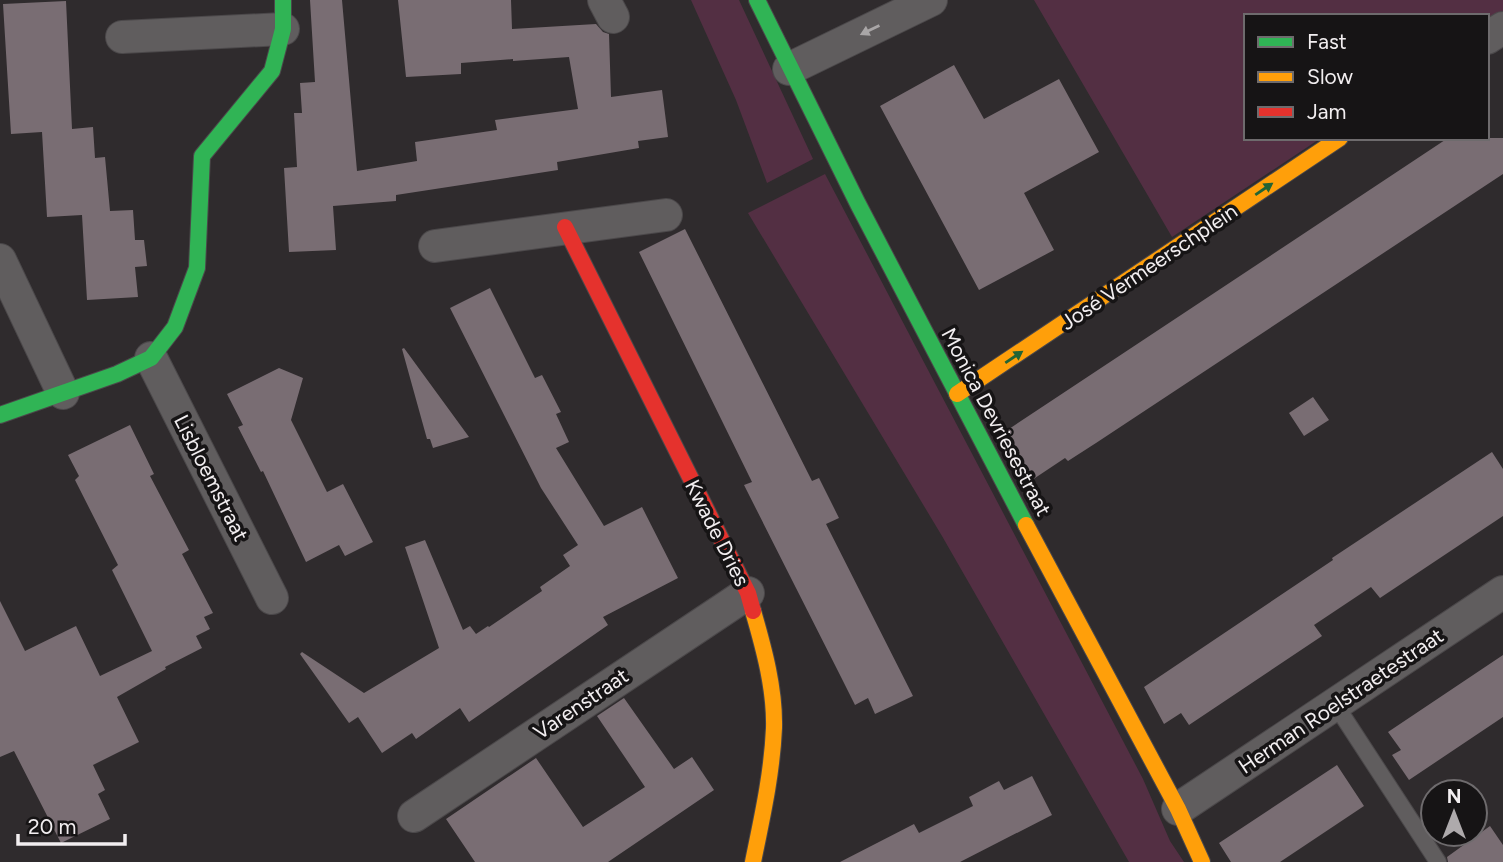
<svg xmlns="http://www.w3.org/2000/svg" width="1503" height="862" font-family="Figtree,sans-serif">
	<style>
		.green { fill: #532f43 }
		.building { fill: #796d73 }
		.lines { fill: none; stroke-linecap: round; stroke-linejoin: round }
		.lane-casing { stroke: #4b484a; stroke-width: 18 }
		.street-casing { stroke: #4b484a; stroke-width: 34 }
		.fast-casing { stroke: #4b484a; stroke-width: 18 }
		.slow-casing { stroke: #4b484a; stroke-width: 18 }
		.jam-casing { stroke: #4b484a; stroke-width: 18 }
		.lane { stroke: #605d5e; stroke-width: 16 }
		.street { stroke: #605d5e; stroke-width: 32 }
		.fast { stroke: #30b455; stroke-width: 16 }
		.slow { stroke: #ff9f0a; stroke-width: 16 }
		.jam { stroke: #e5322d; stroke-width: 16 }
		.oneway { fill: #a9a6a7 }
		.oneway2 { fill: #236435 }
		.labels { text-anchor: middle; stroke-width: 7; stroke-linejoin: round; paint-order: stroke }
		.street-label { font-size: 21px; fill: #f2eef0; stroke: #161415 }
	</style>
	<rect width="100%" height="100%" fill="#2f2b2d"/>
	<path class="green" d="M 691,0 L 739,0 L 813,159 L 767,183 L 736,100 Z
		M 1034,0 L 1503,0 L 1503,14 L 1487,25 L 1487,16 L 1246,16 L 1246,138 L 1321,138 L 1172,237 Z
		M 825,174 L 1143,779 L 1170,841 L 1184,862 L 1129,862 L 942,536 L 748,213 Z"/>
	<path class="building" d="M 310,0 L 342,0 L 357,171 L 417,161 L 415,142 L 497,130 L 495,120 L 578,109 L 569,57 L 513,61 L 513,59 L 461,63 L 461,74 L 406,77 L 398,0 L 511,0 L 512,29 L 596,24 L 603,32 L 609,34 L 611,97 L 662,90 L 668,137 L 638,141 L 639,148 L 557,162 L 558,170 L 396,195 L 396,201 L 333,206 L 336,250 L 289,252 L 284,168 L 297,167 L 294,113 L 302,113 L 300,83 L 315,82 Z
		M 66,1 L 72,129 L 93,127 L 95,158 L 105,157 L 110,211 L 133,210 L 135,240 L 144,240 L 147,266 L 135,267 L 138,297 L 87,300 L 82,215 L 47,217 L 42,132 L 11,134 L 3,4 Z
		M 954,65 L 984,119 L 1059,79 L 1099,152 L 1024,193 L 1054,250 L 979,290 L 880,106 Z
		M 1448,138 L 1503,138 L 1503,174 L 1096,443 L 1068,461 L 1065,458 L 1032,480 L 1006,431 Z
		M 685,229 L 812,481 L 819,478 L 839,518 L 826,524 L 913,696 L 875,714 L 868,698 L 855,705 L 841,677 L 744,485 L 752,482 L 639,252 Z
		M 490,288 L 535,378 L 542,375 L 561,412 L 556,414 L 569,442 L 556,448 L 604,526 L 642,507 L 678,578 L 603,617 L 608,625 L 469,722 L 460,708 L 416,739 L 412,733 L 382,753 L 358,717 L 349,723 L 300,654 L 302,652 L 364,693 L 439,648 L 405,547 L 425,540 L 463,630 L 470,626 L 476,634 L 488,626 L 489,627 L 542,591 L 540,587 L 570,566 L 563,555 L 578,545 L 541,488 L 450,308 Z
		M 404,348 L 469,437 L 433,448 L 430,439 L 427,439 L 402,349 Z
		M 279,368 L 303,378 L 291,420 L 327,492 L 343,484 L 373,542 L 345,556 L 339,545 L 306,562 L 263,471 L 261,472 L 238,427 L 243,425 L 227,394 Z
		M 1313,397 L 1329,420 L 1304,436 L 1289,413 Z
		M 130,425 L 154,474 L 150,476 L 189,550 L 182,554 L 213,613 L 204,617 L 210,629 L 196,636 L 202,648 L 165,667 L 166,669 L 117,697 L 139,742 L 93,765 L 105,790 L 98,794 L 110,819 L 61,843 L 14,751 L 0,757 L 0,601 L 25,651 L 76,626 L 100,676 L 152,651 L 112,570 L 118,565 L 75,480 L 79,476 L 68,455 Z
		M 1492,452 L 1503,469 L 1503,516 L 1380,598 L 1371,587 L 1314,625 L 1322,636 L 1189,725 L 1181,713 L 1164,724 L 1144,687 L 1333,560 L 1332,558 Z
		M 1503,655 L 1503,717 L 1409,780 L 1392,755 L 1401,750 L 1388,732 Z
		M 624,698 L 674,769 L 692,757 L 714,790 L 608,862 L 475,862 L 446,819 L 536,758 L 583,827 L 645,787 L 597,716 Z
		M 1337,765 L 1364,806 L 1280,862 L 1231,862 L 1219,843 Z
		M 1032,776 L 1052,815 L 960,862 L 840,862 L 914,824 L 919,833 L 973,806 L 969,797 L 999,781 L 1004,790 Z
		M 1490,826 L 1503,845 L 1503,862 L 1448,862 L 1447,857 Z"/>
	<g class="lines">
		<defs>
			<path id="lane" d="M 1335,704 L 1438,862"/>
			<path id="street" d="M 604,0 L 613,17
				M 122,37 L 283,29
				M 1487,38 L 1503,28
				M 789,69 L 931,0
				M 435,246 L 666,215
				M 0,260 L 63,393
				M 151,358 L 272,598
				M 1178,809 L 1503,592
				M 414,816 L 748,593"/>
			<path id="fast" d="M 757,0 L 858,204 L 1026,525
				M 0,415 L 117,374 L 151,358 L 175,327 L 197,268 L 202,156 L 272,71 L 283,29 L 283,0"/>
			<path id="slow" d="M 957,394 L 1340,138
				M 1026,525 L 1178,809 L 1202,862
				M 753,862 C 762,818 772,774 774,728 C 775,689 764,649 753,611"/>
			<path id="jam" d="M 565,227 L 748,593 L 753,611"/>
		</defs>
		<use href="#lane" class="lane-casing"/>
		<use href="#street" class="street-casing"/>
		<use href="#fast" class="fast-casing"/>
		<use href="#slow" class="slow-casing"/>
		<use href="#jam" class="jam-casing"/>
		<use href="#lane" class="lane"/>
		<use href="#street" class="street"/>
		<use href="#fast" class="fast"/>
		<use href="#slow" class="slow"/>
		<use href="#jam" class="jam"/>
	</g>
	<defs><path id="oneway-solid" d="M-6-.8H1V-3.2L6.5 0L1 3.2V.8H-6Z" transform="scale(1.75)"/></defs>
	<use class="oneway" href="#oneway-solid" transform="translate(870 30) rotate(154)"/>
	<g class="oneway2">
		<use href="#oneway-solid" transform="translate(1264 189) rotate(-34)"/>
		<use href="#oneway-solid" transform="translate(1014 357) rotate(-34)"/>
	</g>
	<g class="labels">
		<g class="street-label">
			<text transform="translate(1149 267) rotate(-34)" y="7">José Vermeerschplein</text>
			<text transform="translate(996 422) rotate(62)" y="7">Monica Devriesestraat</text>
			<text transform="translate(211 478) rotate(63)" y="7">Lisbloemstraat</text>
			<text transform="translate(717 533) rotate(63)" y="7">Kwade Dries</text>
			<text transform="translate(1341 701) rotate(-34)" y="7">Herman Roelstraetestraat</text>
			<text transform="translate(581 704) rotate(-34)" y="7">Varenstraat</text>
		</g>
	</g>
	<rect x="1244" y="14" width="245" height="126" fill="#161415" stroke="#6e6b6d" stroke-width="2"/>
	<rect x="1258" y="37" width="35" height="10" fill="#30b455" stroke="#6e6b6d" stroke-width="2"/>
	<text x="1307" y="49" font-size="21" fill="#f2eef0">Fast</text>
	<rect x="1258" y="72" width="35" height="10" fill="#ff9f0a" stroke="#6e6b6d" stroke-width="2"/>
	<text x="1307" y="84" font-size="21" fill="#f2eef0">Slow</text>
	<rect x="1258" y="107" width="35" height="10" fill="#e5322d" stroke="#6e6b6d" stroke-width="2"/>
	<text x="1307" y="119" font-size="21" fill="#f2eef0">Jam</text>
	<g transform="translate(1454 813)"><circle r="33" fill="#161415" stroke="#6e6b6d" stroke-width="2"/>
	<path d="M0-5L12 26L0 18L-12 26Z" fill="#aeaaac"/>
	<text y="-10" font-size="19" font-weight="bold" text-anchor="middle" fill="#f2eef0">N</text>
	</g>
	<path d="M18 834v10h107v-10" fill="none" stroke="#f2eef0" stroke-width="3.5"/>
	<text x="28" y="834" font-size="21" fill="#f2eef0" stroke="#161415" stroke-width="5" paint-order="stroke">20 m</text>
</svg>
